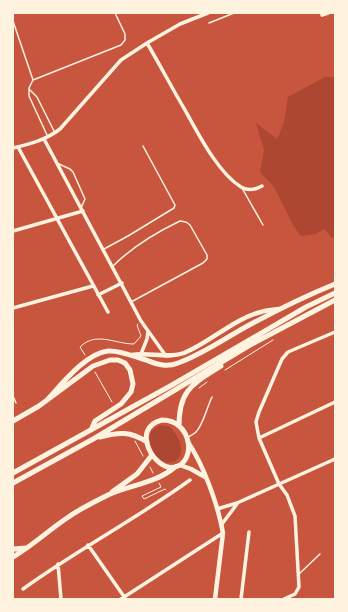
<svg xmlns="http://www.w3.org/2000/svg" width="348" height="612" font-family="'Nunito Sans',sans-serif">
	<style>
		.green { fill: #ae4732 }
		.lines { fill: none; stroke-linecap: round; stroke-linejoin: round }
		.path { stroke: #fff3e0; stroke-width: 1 }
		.service { stroke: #fff3e0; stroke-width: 1.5 }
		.minor { stroke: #fff3e0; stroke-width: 3.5 }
		.secondary { stroke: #fff3e0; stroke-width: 4.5 }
		.primary { stroke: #fff3e0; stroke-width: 5 }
	</style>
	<rect width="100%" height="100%" fill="#c8553d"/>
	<path class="green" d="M 325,77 L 335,77 L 335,234 L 333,239 L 324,229 L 316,234 L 301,236 L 293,225 L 274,187 L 260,172 L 264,150 L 256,123 L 277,139 L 284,123 L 288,97 Z
		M 161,425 L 170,427 C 202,462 156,479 150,441 C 148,433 154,428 161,425 Z"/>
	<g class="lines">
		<path class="path" d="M 85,355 L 80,347 C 96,331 115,344 134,344 L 141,336 L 137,325 L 138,324
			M 225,370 L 273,340
			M 95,372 L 112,402
			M 199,388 L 207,382
			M 135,441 L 143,456
			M 150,467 L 153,473
			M 159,483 L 161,487 L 142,496 L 144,499 L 165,489 L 166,490"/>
		<path class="service" d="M 13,21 L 33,80
			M 209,23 L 234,13
			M 29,89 L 37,97 L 54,131
			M 47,135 L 29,96 L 29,88 L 33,80 L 121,45 L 125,40 L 125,34 L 115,13
			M 59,164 L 70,169 L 73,172 L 85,199 L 81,208
			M 242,188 L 263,225
			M 104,249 L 128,236 L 174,208 L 175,205 L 143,146
			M 113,266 C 133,246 155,233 180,221 L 186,222 L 190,225 L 207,255 L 207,259 L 203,263 L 131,302
			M 13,396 L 16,403
			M 188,437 C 190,436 194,434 196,432 C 203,425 207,407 212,397
			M 299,574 L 320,554"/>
		<path class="minor" d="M 322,15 L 328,13
			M 147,43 C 160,65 172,88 185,110 C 198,133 218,173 241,187 C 248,191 255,190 262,186
			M 44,139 L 141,321 L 166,356
			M 18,147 L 108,312
			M 13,148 C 30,144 46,140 60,129 L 121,60 L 147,43 L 180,24 L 208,13
			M 13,231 L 83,211
			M 98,295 L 122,283
			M 13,308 L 93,286
			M 141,354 L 147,339 L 148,331
			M 259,438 L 335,402
			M 217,509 L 237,503 L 335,459
			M 222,524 L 237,504
			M 88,545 L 125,598
			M 58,564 L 61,599
			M 23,589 C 77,550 136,519 190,480
			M 121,599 L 223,533
			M 241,599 L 249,532
			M 284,599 L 295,594 L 299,587 L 295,516 L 287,495 L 279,484 L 259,438 L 256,422 L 259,412 L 282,359 L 288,352 L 335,332"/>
		<path class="secondary" d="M 132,355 C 149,352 167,359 184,353 C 211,342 233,319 261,312 C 266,310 273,310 279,309
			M 188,442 C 204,466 218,505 223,533 L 215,599
			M 180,465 L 191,469 L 205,477"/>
		<path class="primary" d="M 47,400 C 61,385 86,353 108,351 C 120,350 135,357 146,360 C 157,364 166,368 178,363 C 199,356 223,340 242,329 C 273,312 303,297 335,284
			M 162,420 C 192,420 197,462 175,467 C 155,472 129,428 162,420 Z
			M 13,421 L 39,406 L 93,366 L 110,360 L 118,360 L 125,363 L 130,370 L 133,384 L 131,392 L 121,404 L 95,421 L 91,430
			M 179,426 C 179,389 193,384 221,366
			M 100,437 C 119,432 130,431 147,442
			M 13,473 L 172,385 L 306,307 L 335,293
			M 13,483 L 95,438 L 250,345 L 335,300
			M 112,492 L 137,474 L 152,455
			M 13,549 L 26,548
			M 13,557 C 32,546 49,530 67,518 C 78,510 90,504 102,498 C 125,485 154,485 175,467"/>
	</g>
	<rect width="348" height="612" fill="none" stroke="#fff3e0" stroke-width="28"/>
</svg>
